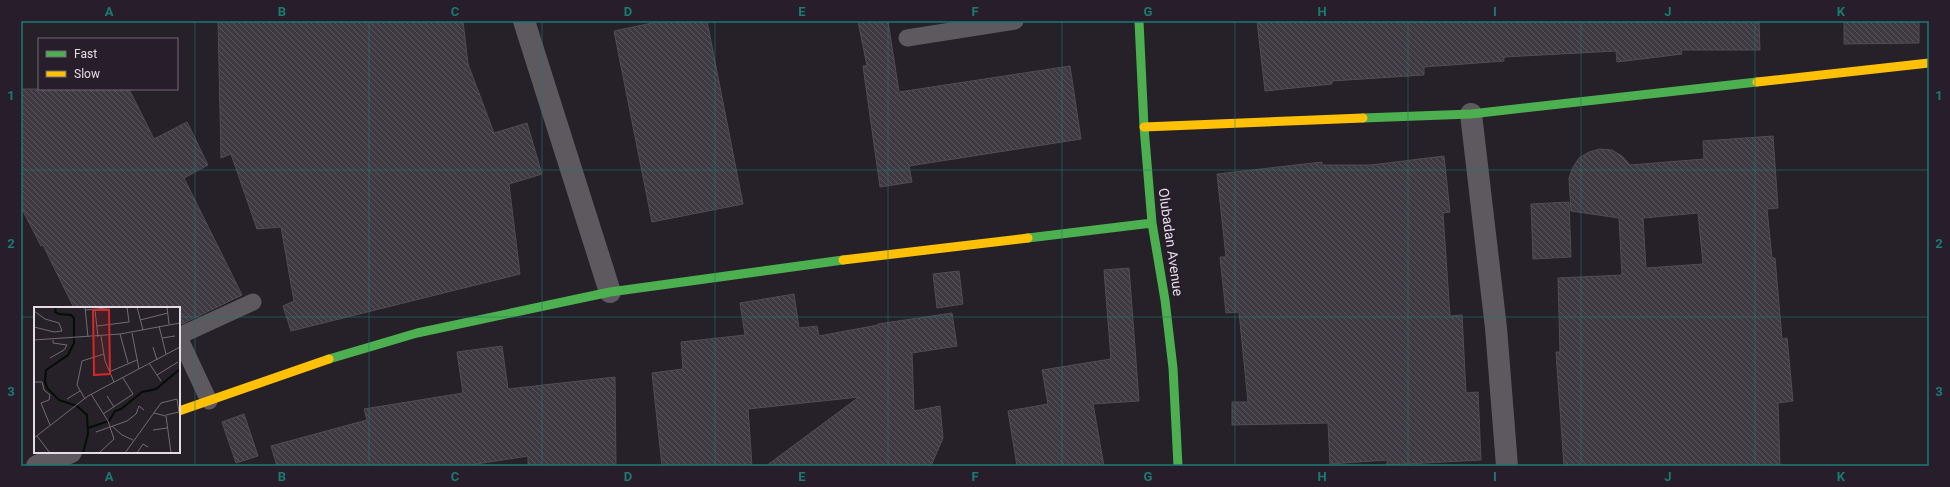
<svg xmlns="http://www.w3.org/2000/svg" width="1950" height="487" font-family="Roboto,sans-serif">
	<style>
		.building { fill: url(#building-back-hatch); stroke: #514c52; fill-rule: evenodd }
		.lines { fill: none; stroke-linecap: round; stroke-linejoin: round }
		.lane { stroke: #5d595e; stroke-width: 17 }
		.street { stroke: #5d595e; stroke-width: 22 }
		.fast { stroke: #4caf50; stroke-width: 9 }
		.slow { stroke: #ffc107; stroke-width: 9 }
		.grid { fill: none; stroke: #1a7b74; stroke-width: 1; stroke-opacity: 0.55 }
		.labels { text-anchor: middle; stroke-width: 4; stroke-linejoin: round; paint-order: stroke }
		.street-label { font-size: 14px; fill: #e3dce5; stroke: #281d2b }
		.inset-river { fill: none; stroke: #030f04; stroke-width: 2 }
		.inset-road { fill: none; stroke: #726b74; stroke-width: 1 }
		.view { fill: #d62828; fill-opacity: 0.15; stroke: #d62828; stroke-width: 2 }
		.inset-edge { fill: none; stroke: #e3dce5; stroke-width: 2 }
		.neatline { fill: none; stroke: #1a7b74; stroke-width: 1.5 }
		.grid-label { font-size: 13px; text-anchor: middle; font-weight: bold; fill: #1a7b74 }
	</style>
	<defs>
		<pattern id="building-back-hatch" width="6" height="6" patternUnits="userSpaceOnUse"><rect width="6" height="6" fill="#3f3a41"/><path d="M-1 5l2 2M0 0l6 6M5-1l2 2" fill="none" stroke="#5b565c"/></pattern>
	</defs>
	<rect width="100%" height="100%" fill="#262028"/>
	<path class="building" d="M 218,21 L 463,21 L 468,64 L 494,133 L 527,123 L 542,174 L 509,184 L 520,274 L 291,331 L 283,306 L 294,301 L 281,227 L 257,229 L 231,154 L 221,158 Z
		M 662,21 L 707,21 L 743,204 L 652,222 L 614,31 Z
		M 858,21 L 888,21 L 899,92 L 1070,66 L 1081,139 L 909,166 L 912,182 L 880,187 L 863,66 L 867,66 Z
		M 1257,21 L 1759,21 L 1760,50 L 1681,50 L 1682,54 L 1617,62 L 1616,51 L 1504,57 L 1504,61 L 1424,67 L 1424,75 L 1332,81 L 1332,84 L 1265,91 Z
		M 1844,21 L 1919,21 L 1919,43 L 1844,44 Z
		M 21,89 L 129,89 L 154,139 L 187,122 L 208,165 L 184,178 L 242,295 L 182,324 L 179,319 L 179,308 L 74,308 L 43,245 L 41,246 L 21,207 Z
		M 1773,136 L 1778,208 L 1767,209 L 1772,258 L 1775,258 L 1782,339 L 1787,338 L 1793,401 L 1778,403 L 1780,466 L 1564,466 L 1556,352 L 1560,352 L 1558,278 L 1622,275 L 1619,218 L 1571,211 L 1569,178 L 1573,167 L 1579,158 L 1589,152 L 1600,149 L 1612,150 L 1622,156 L 1630,165 L 1704,159 L 1703,141 ZM 1698,213 L 1703,264 L 1646,268 L 1643,218 Z
		M 1444,156 L 1450,212 L 1443,213 L 1450,316 L 1462,315 L 1466,393 L 1478,392 L 1481,460 L 1387,465 L 1387,460 L 1330,464 L 1328,423 L 1232,425 L 1232,402 L 1248,402 L 1239,312 L 1226,313 L 1220,257 L 1226,257 L 1217,174 L 1322,162 L 1322,165 L 1371,165 Z
		M 1569,202 L 1571,257 L 1533,259 L 1531,204 Z
		M 1129,268 L 1139,401 L 1093,404 L 1104,466 L 1017,466 L 1008,411 L 1048,404 L 1042,370 L 1111,359 L 1104,270 Z
		M 959,271 L 963,304 L 937,308 L 933,274 Z
		M 794,294 L 799,328 L 817,326 L 819,336 L 878,325 L 878,324 L 952,313 L 957,346 L 912,353 L 914,411 L 940,406 L 943,438 L 931,466 L 766,466 L 859,397 L 748,409 L 752,466 L 662,466 L 652,373 L 683,369 L 681,342 L 745,335 L 740,303 Z
		M 502,346 L 508,389 L 615,377 L 616,466 L 528,466 L 528,456 L 464,466 L 277,466 L 271,446 L 367,420 L 364,409 L 463,393 L 457,352 Z
		M 244,414 L 258,456 L 236,463 L 222,422 Z"/>
	<g class="lines">
		<path class="lane" d="M 907,38 L 1015,21
			M 179,336 L 253,302
			M 179,337 L 209,401"/>
		<path class="street" d="M 524,21 L 610,292
			M 1471,114 L 1496,328 L 1507,466
			M 37,466 L 71,452"/>
		<path class="fast" d="M 1139,21 L 1144,127 L 1152,223 L 1165,300 L 1173,368 L 1178,466
			M 1363,118 L 1471,114 L 1757,82
			M 1028,238 L 1152,223
			M 329,359 L 417,333 L 610,292 L 843,260"/>
		<path class="slow" d="M 1757,82 L 1929,63
			M 1144,127 L 1363,118
			M 843,260 L 1028,238
			M 179,411 L 329,359"/>
	</g>
	<path class="grid" d="M 195,21 L 195,466M 369,21 L 369,466M 542,21 L 542,466M 715,21 L 715,466M 888,21 L 888,466M 1062,21 L 1062,466M 1235,21 L 1235,466M 1408,21 L 1408,466M 1581,21 L 1581,466M 1755,21 L 1755,466M 21,170 L 1929,170M 21,317 L 35,317M 179,317 L 1929,317"/>
	<g class="labels">
		<g class="street-label">
			<text transform="translate(1171 242) rotate(82)" y="5">Olubadan Avenue</text>
		</g>
	</g>
	<g transform="translate(34 307)">
		<rect width="146" height="146" fill="#262028"/>
		<path class="inset-river" d="M 22,0 L 21,5 L 25,7 L 37,8 L 40,11 L 40,36 L 34,48 L 12,63 L 11,74 L 13,81 L 25,93 L 43,99 L 53,108 L 54,127 L 49,146M 54,121 L 75,114 L 81,104 L 87,102 L 108,85 L 122,82 L 146,62"/>
		<path class="inset-road" d="M 51,0 L 54,30M 103,0 L 109,23M 133,0 L 135,17M 51,3 L 84,0M 61,3 L 64,30M 0,4 L 11,12 L 25,16 L 28,24 L 20,25 L 0,20M 106,13 L 134,6M 63,19 L 95,15 L 93,0M 125,19 L 132,47M 98,26 L 105,62M 86,27 L 94,56M 67,29 L 71,54 L 80,75M 128,31 L 141,29M 0,33 L 86,27 L 146,16M 119,40 L 123,53M 16,51 L 30,43 L 33,38 L 19,36 L 19,33M 115,56 L 127,74M 75,65 L 103,53M 123,68 L 144,55M 0,75 L 8,75 L 10,83 L 16,88 L 15,93 L 7,96 L 16,118M 57,87 L 74,114 L 80,132 L 65,146M 73,89 L 80,100M 33,92 L 46,84M 51,92 L 43,78 L 48,54 L 70,47M 120,106 L 132,109 L 137,146M 69,107 L 99,87 L 89,71M 78,119 L 88,128 L 99,133M 119,123 L 133,121M 62,125 L 93,114 L 102,107 L 105,99 L 110,103M 3,129 L 16,146M 0,131 L 54,89 L 146,40M 91,146 L 127,96 L 143,92 L 145,105 L 132,108M 103,146 L 109,137 L 114,140"/>
		<path class="view" d="M 59,3 L 75,3 L 76,67 L 60,68 Z"/>
		<rect width="146" height="146" class="inset-edge"/>
	</g>
	<rect width="1950" height="487" fill="none" stroke="#281d2b" stroke-width="44"/>
	<rect x="38" y="38" width="140" height="52" fill="#281d2b" stroke="#736975"/>
	<rect x="46" y="51" width="20" height="6" fill="#4caf50" stroke="#736975"/>
	<text x="74" y="58" font-size="12" fill="#e3dce5">Fast</text>
	<rect x="46" y="71" width="20" height="6" fill="#ffc107" stroke="#736975"/>
	<text x="74" y="78" font-size="12" fill="#e3dce5">Slow</text>
	<rect x="22" y="22" width="1906" height="443" class="neatline"/>
	<g class="grid-label">
		<text x="109" y="16">A</text>
		<text x="282" y="16">B</text>
		<text x="455" y="16">C</text>
		<text x="628" y="16">D</text>
		<text x="802" y="16">E</text>
		<text x="975" y="16">F</text>
		<text x="1148" y="16">G</text>
		<text x="1322" y="16">H</text>
		<text x="1495" y="16">I</text>
		<text x="1668" y="16">J</text>
		<text x="1841" y="16">K</text>
		<text x="11" y="100">1</text>
		<text x="1939" y="100">1</text>
		<text x="11" y="248">2</text>
		<text x="1939" y="248">2</text>
		<text x="11" y="396">3</text>
		<text x="1939" y="396">3</text>
		<text x="109" y="481">A</text>
		<text x="282" y="481">B</text>
		<text x="455" y="481">C</text>
		<text x="628" y="481">D</text>
		<text x="802" y="481">E</text>
		<text x="975" y="481">F</text>
		<text x="1148" y="481">G</text>
		<text x="1322" y="481">H</text>
		<text x="1495" y="481">I</text>
		<text x="1668" y="481">J</text>
		<text x="1841" y="481">K</text>
	</g>
</svg>
